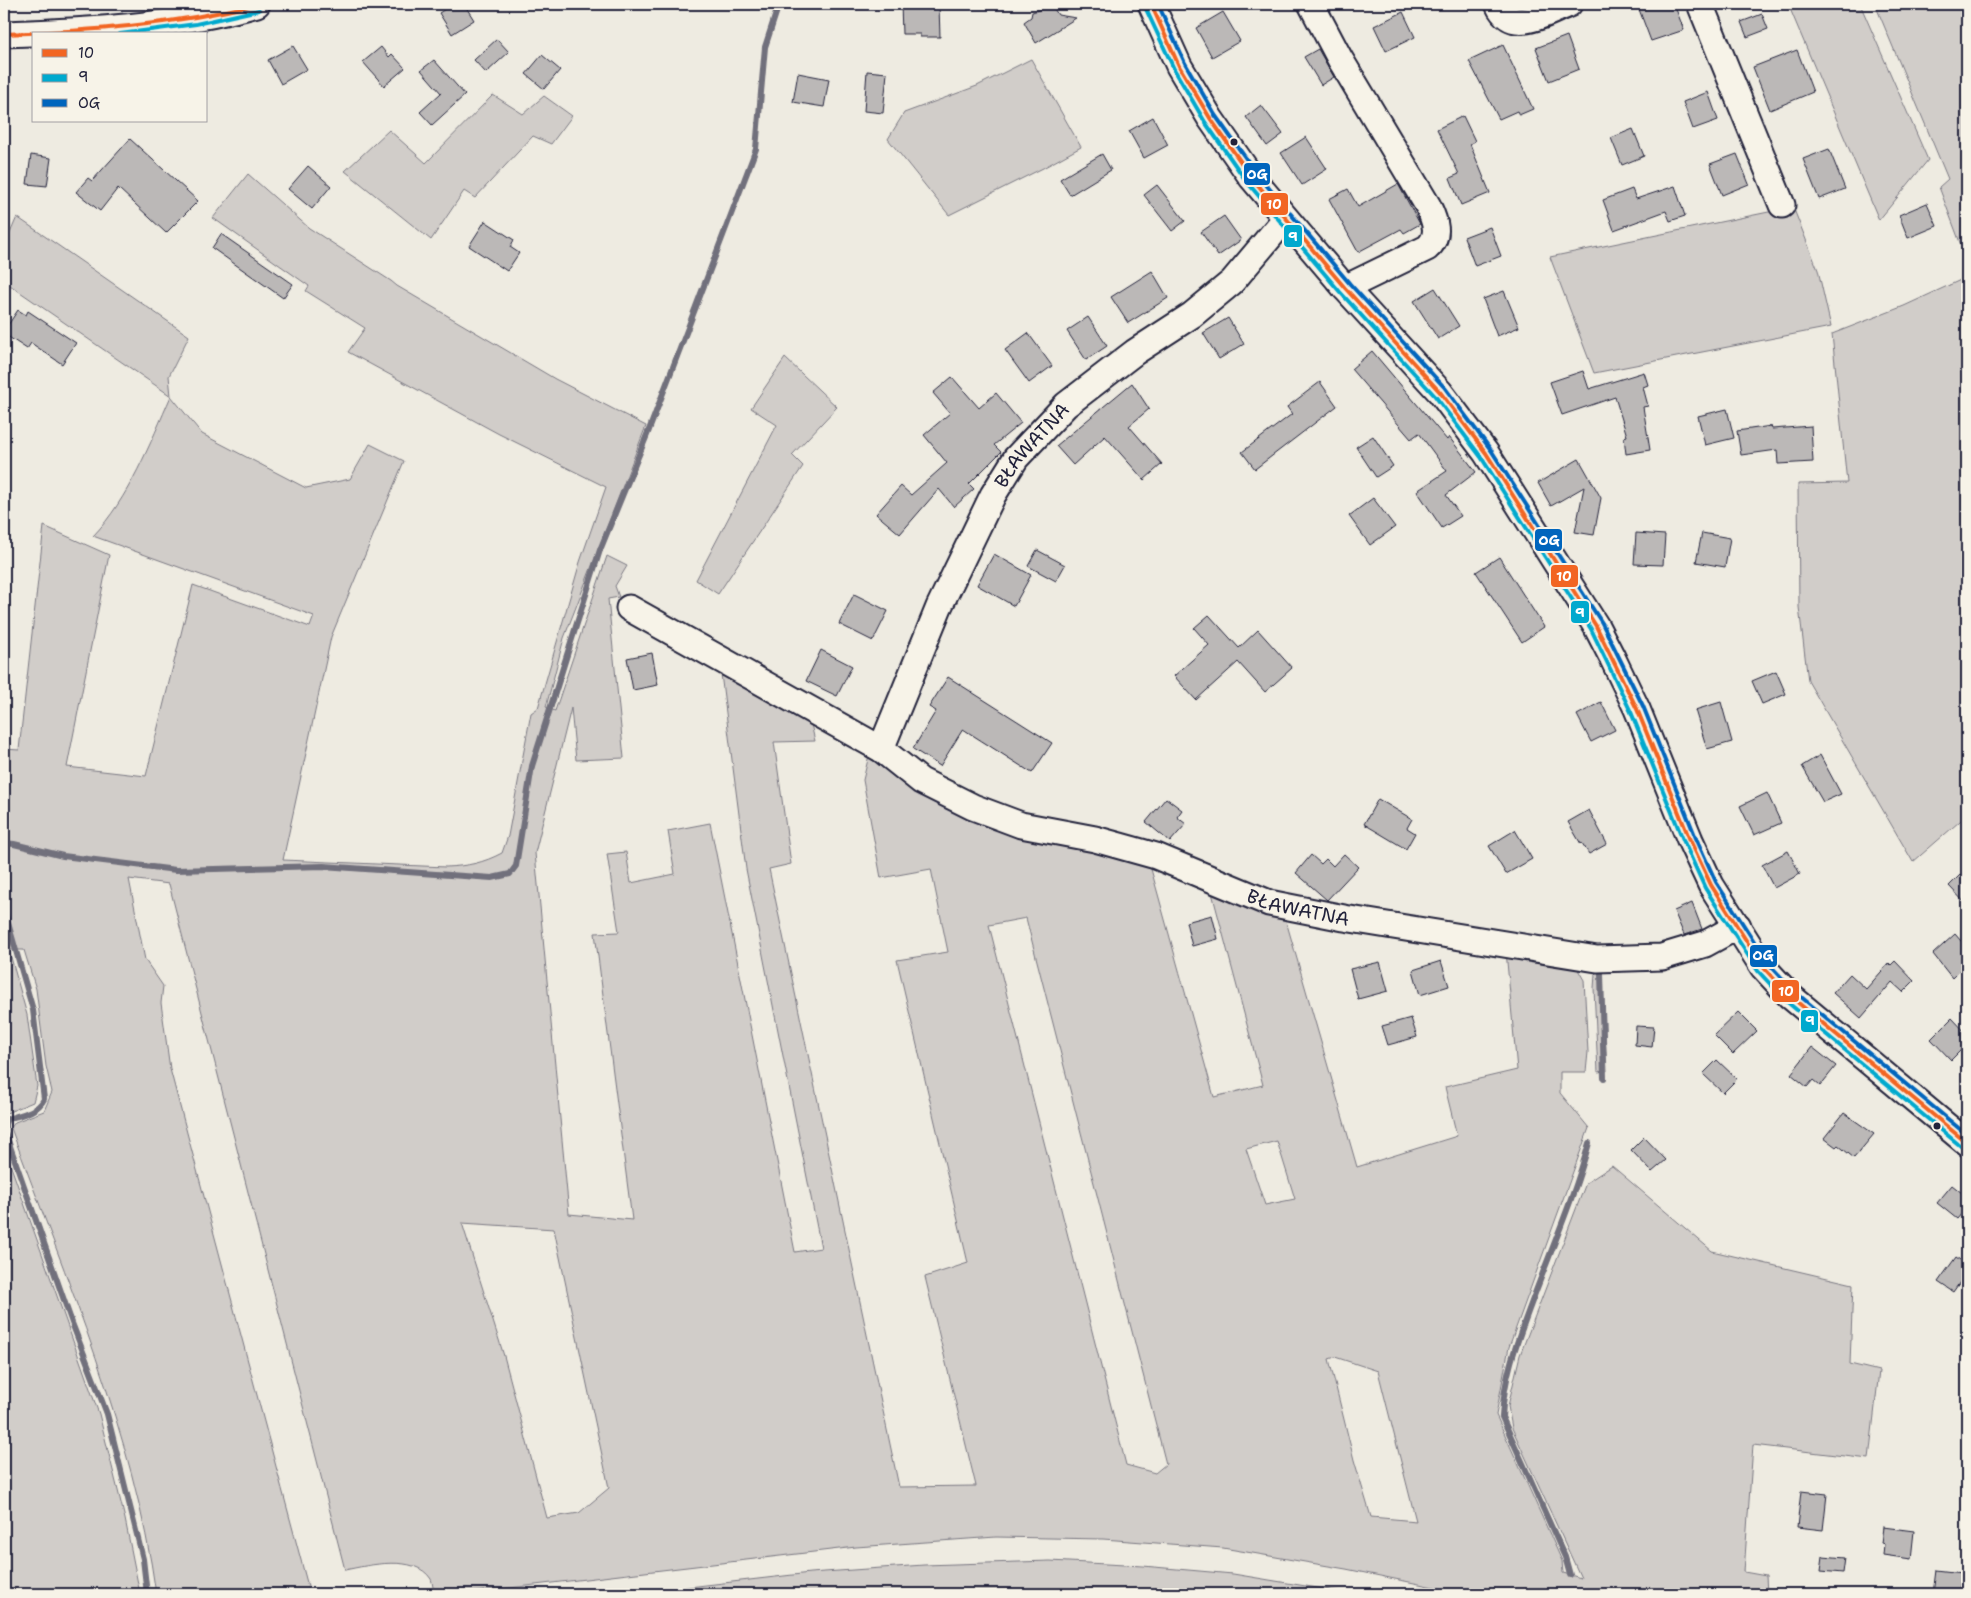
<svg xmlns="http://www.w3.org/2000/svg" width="1971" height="1598" font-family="'Shantell Sans',sans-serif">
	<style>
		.green { fill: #d1cdc9; stroke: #7a7882; fill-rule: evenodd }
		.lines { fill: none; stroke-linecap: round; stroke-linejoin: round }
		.stream { stroke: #716f7b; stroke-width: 6 }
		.building { fill: #bbb8b7; stroke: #22223b }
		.minor-casing { stroke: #22223b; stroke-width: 29 }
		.minor { stroke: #f7f3e8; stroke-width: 25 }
		.bus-1-casing { stroke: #f7f3e8; stroke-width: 8 }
		.bus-2-casing { stroke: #f7f3e8; stroke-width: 8 }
		.bus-3-casing { stroke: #f7f3e8; stroke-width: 8 }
		.bus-1 { stroke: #f26522; stroke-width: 4 }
		.bus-2 { stroke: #00a9ce; stroke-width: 4 }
		.bus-3 { stroke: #0065bd; stroke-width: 4 }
		.bus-dot { fill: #22223b; stroke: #f7f3e8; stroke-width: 2 }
		.labels { text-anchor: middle; stroke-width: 4.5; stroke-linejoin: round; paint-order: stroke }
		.street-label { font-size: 19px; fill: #22223b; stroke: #f7f3e8 }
		.line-badge { stroke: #f7f3e8; stroke-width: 2 }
		.badge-label { font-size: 14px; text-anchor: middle; font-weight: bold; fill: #fff }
	</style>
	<rect width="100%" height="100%" fill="#eeebe1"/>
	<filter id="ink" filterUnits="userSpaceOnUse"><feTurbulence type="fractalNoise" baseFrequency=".02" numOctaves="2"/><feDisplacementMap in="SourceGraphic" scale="10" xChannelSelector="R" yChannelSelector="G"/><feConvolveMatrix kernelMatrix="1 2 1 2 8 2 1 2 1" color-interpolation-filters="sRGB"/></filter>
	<g filter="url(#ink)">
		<path class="green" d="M 1788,4 L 1860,4 L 1928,160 L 1879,220 Z
			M 1875,4 L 1967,4 L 1967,261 L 1939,187 L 1948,179 Z
			M 1031,59 L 1081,147 L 1043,168 L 949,215 L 888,139 L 904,113 L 977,86 Z
			M 493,95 L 523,114 L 544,96 L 572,116 L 551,144 L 533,136 L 475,198 L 464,191 L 431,240 L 345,171 L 389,130 L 426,163 Z
			M 248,174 L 309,228 L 391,281 L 397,286 L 555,379 L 646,426 L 564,638 L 546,707 L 555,711 L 607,556 L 627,566 L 615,586 L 619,597 L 608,599 L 624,758 L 576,760 L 571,708 L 535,853 L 569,1214 L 632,1220 L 595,933 L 619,932 L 607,854 L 626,852 L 631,883 L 675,874 L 668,831 L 710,823 L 795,1252 L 821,1248 L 746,869 L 720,666 L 810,720 L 815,741 L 774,742 L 791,864 L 769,869 L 899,1487 L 976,1486 L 925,1277 L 968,1263 L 897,960 L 948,952 L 931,869 L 881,878 L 863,780 L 870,751 L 896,769 L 1118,851 L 1151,869 L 1214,1097 L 1263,1085 L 1211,889 L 1284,914 L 1357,1167 L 1457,1136 L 1445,1087 L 1517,1070 L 1506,951 L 1573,961 L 1584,980 L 1588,1052 L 1586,1072 L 1560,1072 L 1560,1093 L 1589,1128 L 1509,1347 L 1496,1415 L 1562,1561 L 1563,1573 L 1581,1578 L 1512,1428 L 1508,1406 L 1520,1355 L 1586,1183 L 1612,1166 L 1712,1251 L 1853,1284 L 1850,1364 L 1879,1371 L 1869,1459 L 1753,1445 L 1744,1572 L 1766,1576 L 1767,1594 L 1468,1594 L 1346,1569 L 1223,1548 L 1103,1539 L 996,1537 L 856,1547 L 459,1594 L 434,1594 C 433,1590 433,1583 431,1579 C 415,1554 369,1565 345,1570 L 169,884 L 129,879 L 145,960 L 163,986 L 161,1003 L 170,1069 L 310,1594 L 156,1594 C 134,1434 66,1279 11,1128 L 15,1122 L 44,1111 L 52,1092 L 46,1066 L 36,989 L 24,950 L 9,950 L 27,1015 L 37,1086 L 33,1102 L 4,1114 L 4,749 L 19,750 L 44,526 L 109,555 L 67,767 L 146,776 L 193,585 L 310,627 L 314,616 L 93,536 C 128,500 151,442 171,396 L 4,281 L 4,247 L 17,217 L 189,336 L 169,376 L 171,396 L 202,434 L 306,488 L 350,479 L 370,444 L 404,461 L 331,637 L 283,860 L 446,867 C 468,866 483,863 502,853 L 508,836 L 531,713 L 538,708 L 580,562 L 606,487 L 499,434 L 348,352 L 365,328 L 306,291 L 309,286 L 213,218 ZM 1026,918 L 1166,1464 L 1155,1473 L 1126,1465 L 989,925 ZM 1277,1141 L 1295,1199 L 1265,1205 L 1246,1149 ZM 462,1223 L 554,1229 L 609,1488 L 579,1513 L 547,1518 L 504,1356 ZM 1335,1357 L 1378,1371 L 1416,1521 L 1371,1517 L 1354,1460 L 1329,1359 Z
			M 1793,207 L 1818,270 L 1831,327 L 1594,373 L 1550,257 Z
			M 1967,277 L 1967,815 L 1913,862 L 1808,681 L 1799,607 L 1798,484 L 1847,483 L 1832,334 L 1904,306 Z
			M 785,358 L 837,407 L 792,455 L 803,466 L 718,594 L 696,580 L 777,425 L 751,408 Z
			M 1598,964 L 1602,965 L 1607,1071 L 1598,1072 L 1594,988 L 1595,975 Z
			M 4,1147 L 99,1414 L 125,1519 L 140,1594 L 4,1594 Z
			M 1050,1561 L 1143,1566 L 1233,1574 L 1354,1594 L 628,1594 L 810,1573 L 924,1565 Z"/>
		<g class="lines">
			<path class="stream" d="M 4,843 L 14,844 L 63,856 L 176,870 L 323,866 L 492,878 L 510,874 L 516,866 L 532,766 L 600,550 L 649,430 L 756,149 L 765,47 L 779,4
				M 4,909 L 33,1010 L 44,1099 C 38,1112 20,1115 7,1119 L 5,1124 L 5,1132 L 72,1323 L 107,1414 L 143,1559 L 147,1594
				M 1601,973 L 1604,1078
				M 1570,1575 L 1565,1557 L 1502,1417 C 1504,1375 1517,1342 1531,1304 C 1551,1250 1574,1198 1589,1143"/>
		</g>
		<path class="building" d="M 453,4 L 464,4 L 474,20 L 452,34 L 439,13 Z
			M 901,4 L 939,6 L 940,37 L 920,37 L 920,34 L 902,34 Z
			M 1051,4 L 1058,15 L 1076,18 L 1036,43 L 1024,22 L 1031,17 L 1032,12 L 1042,9 Z
			M 1637,4 L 1674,4 L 1684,30 L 1651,41 Z
			M 1223,12 L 1240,41 L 1212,57 L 1196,28 Z
			M 1403,12 L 1415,37 L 1386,51 L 1374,26 Z
			M 1762,14 L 1768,29 L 1747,37 L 1741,22 Z
			M 1567,36 L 1579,69 L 1549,81 L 1536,48 Z
			M 497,39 L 509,52 L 486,73 L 474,60 Z
			M 1503,45 L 1533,109 L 1519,115 L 1517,111 L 1499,119 L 1469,61 Z
			M 293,46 L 307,69 L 281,84 L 268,60 Z
			M 381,47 L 389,57 L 392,54 L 405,68 L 384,86 L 363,62 Z
			M 1318,49 L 1334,77 L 1321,85 L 1304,57 Z
			M 1797,50 L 1813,92 L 1770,110 L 1753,67 Z
			M 542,55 L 560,70 L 544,89 L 526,74 Z
			M 434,60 L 465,95 L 432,125 L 420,112 L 441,93 L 421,70 Z
			M 867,71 L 887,73 L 883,113 L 864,111 Z
			M 798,73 L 829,79 L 824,107 L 793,102 Z
			M 1708,92 L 1718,120 L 1693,129 L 1683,102 Z
			M 1261,105 L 1283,134 L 1267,146 L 1246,117 Z
			M 1463,116 L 1475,141 L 1470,144 L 1490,193 L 1461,205 L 1450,178 L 1459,174 L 1437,129 Z
			M 1153,117 L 1168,145 L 1144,158 L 1129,131 Z
			M 1633,129 L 1644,156 L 1622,165 L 1611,138 Z
			M 1306,137 L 1327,169 L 1302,185 L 1281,153 Z
			M 130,139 L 198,201 L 166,233 L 118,188 L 100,211 L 76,192 L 88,178 L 92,181 Z
			M 1829,149 L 1845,189 L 1819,199 L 1803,159 Z
			M 1102,154 L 1111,170 L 1070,195 L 1060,179 Z
			M 1737,154 L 1749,184 L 1722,195 L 1710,164 Z
			M 31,155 L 51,158 L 47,186 L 27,184 Z
			M 308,166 L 331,186 L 312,209 L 288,189 Z
			M 1398,184 L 1420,224 L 1404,233 L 1401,229 L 1358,252 L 1329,199 L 1348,189 L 1358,207 Z
			M 1157,185 L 1185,221 L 1172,231 L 1144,195 Z
			M 1675,186 L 1685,216 L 1670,221 L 1666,211 L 1614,230 L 1603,200 L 1632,189 L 1636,199 Z
			M 1927,203 L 1937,226 L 1908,238 L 1899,215 Z
			M 1224,216 L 1241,240 L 1218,256 L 1201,232 Z
			M 485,221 L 514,240 L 510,247 L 519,253 L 507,271 L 469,246 Z
			M 1490,227 L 1501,256 L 1475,266 L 1464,237 Z
			M 221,234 L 293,284 L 283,298 L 212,248 Z
			M 1152,271 L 1168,298 L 1128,323 L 1111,297 Z
			M 1435,288 L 1459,326 L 1438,339 L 1414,301 Z
			M 1504,291 L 1519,327 L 1497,336 L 1483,299 Z
			M 18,310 L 26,315 L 28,311 L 76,343 L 62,364 L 31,343 L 27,349 L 4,334 L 4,331 Z
			M 1088,317 L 1107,346 L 1086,360 L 1067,331 Z
			M 1228,318 L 1244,344 L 1219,359 L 1203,333 Z
			M 1028,333 L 1052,366 L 1029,383 L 1005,350 Z
			M 1372,351 L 1447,440 L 1449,437 L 1476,472 L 1446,495 L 1461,516 L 1442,528 L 1417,491 L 1447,471 L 1419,433 L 1411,439 L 1351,369 Z
			M 1583,371 L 1589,389 L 1644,372 L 1648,385 L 1643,387 L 1648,406 L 1643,407 L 1650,450 L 1626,454 L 1624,437 L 1627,436 L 1615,397 L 1562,415 L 1550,382 Z
			M 952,377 L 979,408 L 996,393 L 1021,423 L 994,445 L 1001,452 L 969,484 L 974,489 L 954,507 L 939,489 L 900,534 L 876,514 L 901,486 L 911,495 L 947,463 L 924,435 L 950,413 L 933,393 Z
			M 1320,382 L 1337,406 L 1255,469 L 1242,452 L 1292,414 L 1287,407 Z
			M 1132,383 L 1149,409 L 1129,426 L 1162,464 L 1144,480 L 1105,436 L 1073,465 L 1056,446 Z
			M 1727,409 L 1734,438 L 1705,445 L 1698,416 Z
			M 1771,426 L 1772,429 L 1811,426 L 1813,462 L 1778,464 L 1777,450 L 1741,455 L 1737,431 Z
			M 1373,436 L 1393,466 L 1376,477 L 1356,447 Z
			M 1579,459 L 1601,498 L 1594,535 L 1575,532 L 1584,487 L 1551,506 L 1538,483 Z
			M 1373,498 L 1395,527 L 1370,545 L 1349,516 Z
			M 1636,533 L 1665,535 L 1663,565 L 1634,564 Z
			M 1702,533 L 1730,538 L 1725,567 L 1696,562 Z
			M 1037,550 L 1065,565 L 1056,581 L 1028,566 Z
			M 994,554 L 1031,575 L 1014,606 L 977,585 Z
			M 1499,557 L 1544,627 L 1522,642 L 1476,572 Z
			M 854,594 L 888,611 L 873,641 L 839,624 Z
			M 1209,615 L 1239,648 L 1258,630 L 1292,668 L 1265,692 L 1238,662 L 1196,700 L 1174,676 L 1209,645 L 1194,628 Z
			M 821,650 L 852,666 L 837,696 L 806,681 Z
			M 652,653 L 658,685 L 633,690 L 627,658 Z
			M 1776,671 L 1786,694 L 1762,704 L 1752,681 Z
			M 948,677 L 1052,743 L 1032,773 L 963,729 L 940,766 L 913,749 L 936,711 L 929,707 Z
			M 1601,702 L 1615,730 L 1591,742 L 1577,715 Z
			M 1721,702 L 1732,742 L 1707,749 L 1695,710 Z
			M 1820,755 L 1841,794 L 1823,802 L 1802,766 Z
			M 1767,793 L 1781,823 L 1754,835 L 1740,806 Z
			M 1166,798 L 1182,810 L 1177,817 L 1186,824 L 1170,842 L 1146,822 Z
			M 1378,799 L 1412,819 L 1407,828 L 1415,833 L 1406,849 L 1364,824 Z
			M 1589,810 L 1607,844 L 1589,854 L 1582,843 L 1581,844 L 1568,822 Z
			M 1515,830 L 1532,859 L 1506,874 L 1489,846 Z
			M 1788,851 L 1800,874 L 1774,888 L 1762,865 Z
			M 1344,854 L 1358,867 L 1327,900 L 1296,873 L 1311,855 L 1321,864 L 1326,859 L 1333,866 Z
			M 1967,868 L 1967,905 L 1949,886 Z
			M 1692,903 L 1702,929 L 1684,935 L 1674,911 Z
			M 1212,915 L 1218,939 L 1192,946 L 1186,922 Z
			M 1955,934 L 1967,948 L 1967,963 L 1952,978 L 1933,954 Z
			M 1441,961 L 1449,986 L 1420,995 L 1413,970 Z
			M 1895,961 L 1914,981 L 1903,992 L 1892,982 L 1861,1018 L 1833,993 L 1850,974 L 1866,989 L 1889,963 L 1891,965 Z
			M 1380,962 L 1388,991 L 1358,999 L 1350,969 Z
			M 1738,1012 L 1757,1031 L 1733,1054 L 1714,1035 Z
			M 1411,1018 L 1417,1037 L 1388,1045 L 1382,1026 Z
			M 1952,1018 L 1967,1034 L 1967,1044 L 1951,1060 L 1931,1039 Z
			M 1636,1026 L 1654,1027 L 1652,1047 L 1635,1045 Z
			M 1812,1047 L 1836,1066 L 1820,1086 L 1813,1080 L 1807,1087 L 1791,1074 Z
			M 1717,1060 L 1737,1079 L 1723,1093 L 1703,1074 Z
			M 1844,1113 L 1874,1134 L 1854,1158 L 1838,1145 L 1836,1147 L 1824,1138 Z
			M 1644,1137 L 1666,1160 L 1652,1172 L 1631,1150 Z
			M 1952,1185 L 1967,1197 L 1967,1207 L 1957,1219 L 1937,1203 Z
			M 1956,1257 L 1967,1265 L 1967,1272 L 1953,1292 L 1938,1282 Z
			M 1801,1491 L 1827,1494 L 1823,1530 L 1797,1527 Z
			M 1883,1527 L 1914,1531 L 1911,1559 L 1883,1555 L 1884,1544 L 1881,1543 Z
			M 1823,1556 L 1845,1558 L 1843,1573 L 1821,1571 Z
			M 1936,1570 L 1962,1573 L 1959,1594 L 1933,1594 Z"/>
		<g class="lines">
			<defs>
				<g id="minor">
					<path d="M 1151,4 L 1179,66 L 1210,118 L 1252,178 L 1345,288 L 1440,392 L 1486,453 L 1596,626 L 1612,657 L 1637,709 L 1690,840 L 1711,885 L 1763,967 L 1790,996 L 1967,1143"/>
					<path d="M 1311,4 L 1340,59 L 1428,206 C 1435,221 1441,236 1427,248 L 1345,288"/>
					<path d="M 1498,4 C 1512,36 1546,13 1569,4"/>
					<path d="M 1700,4 L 1782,205"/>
					<path d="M 4,34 C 89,31 175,27 257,4"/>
					<path id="s1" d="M 629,608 L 881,749 L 921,781 L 973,807 L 1021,825 L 1095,839 L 1156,856 L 1269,903 L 1344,918 L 1597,959 L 1662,957 L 1705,944 L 1738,926"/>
					<path id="s2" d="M 881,749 L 939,607 L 993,495 L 1016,458 L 1066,405 L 1135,352 L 1192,315 L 1232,282 L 1285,219"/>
				</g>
			</defs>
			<use href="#minor" class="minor-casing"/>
			<use href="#minor" class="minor"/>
			<defs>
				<path id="bus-1" d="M 1151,4 L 1179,66 L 1210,118 L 1252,178 L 1345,288 L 1440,392 L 1486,453 L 1596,626 L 1637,709 L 1690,840 L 1711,885 L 1763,967 L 1790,996 L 1967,1143
					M 4,34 C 90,31 174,25 257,4"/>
				<path id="bus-2" d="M 1145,7 L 1174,69 L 1205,122 L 1247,182 L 1340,292 L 1435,396 L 1481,457 L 1591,629 L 1631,712 L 1684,842 L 1705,888 L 1758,971 L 1786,1001 L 1963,1148
					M 120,34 L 196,24 L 259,10"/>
				<path id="bus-3" d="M 1158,4 L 1185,63 L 1215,115 L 1257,174 L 1350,284 L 1445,388 L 1491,450 L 1602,623 L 1643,706 L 1696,838 L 1716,882 L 1768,963 L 1794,991 L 1967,1135"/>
			</defs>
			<use href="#bus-1" class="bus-1-casing"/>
			<use href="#bus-2" class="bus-2-casing"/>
			<use href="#bus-3" class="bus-3-casing"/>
			<use href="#bus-1" class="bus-1"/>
			<use href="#bus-2" class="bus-2"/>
			<use href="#bus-3" class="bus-3"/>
		</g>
	</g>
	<g class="bus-dot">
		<circle cx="1234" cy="142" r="4.5"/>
		<circle cx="1937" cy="1126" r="4.5"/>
	</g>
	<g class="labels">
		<g class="street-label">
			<text dy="7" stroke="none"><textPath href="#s2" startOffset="341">BŁAWATNA</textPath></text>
			<text dy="7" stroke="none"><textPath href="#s1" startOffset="740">BŁAWATNA</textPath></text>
		</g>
	</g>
	<g class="line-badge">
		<rect x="1243" y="162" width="28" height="24" rx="5" fill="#0065bd"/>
		<rect x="1260" y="192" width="29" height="24" rx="5" fill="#f26522"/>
		<rect x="1283" y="224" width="20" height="24" rx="5" fill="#00a9ce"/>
		<rect x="1534" y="528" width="29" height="24" rx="5" fill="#0065bd"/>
		<rect x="1550" y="564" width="29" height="24" rx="5" fill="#f26522"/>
		<rect x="1570" y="600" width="20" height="24" rx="5" fill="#00a9ce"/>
		<rect x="1749" y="944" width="29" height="24" rx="5" fill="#0065bd"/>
		<rect x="1771" y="979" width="29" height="24" rx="5" fill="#f26522"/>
		<rect x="1800" y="1009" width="19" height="24" rx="5" fill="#00a9ce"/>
	</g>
	<g class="badge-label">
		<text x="1257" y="179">OG</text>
		<text x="1274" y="209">10</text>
		<text x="1293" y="241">9</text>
		<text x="1549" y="545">OG</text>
		<text x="1564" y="581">10</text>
		<text x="1580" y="617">9</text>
		<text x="1763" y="960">OG</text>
		<text x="1786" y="996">10</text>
		<text x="1810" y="1025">9</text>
	</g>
	<rect width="1971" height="1598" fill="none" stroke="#f7f3e8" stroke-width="20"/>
	<rect x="10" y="10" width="1951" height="1578" fill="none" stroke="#22223b" stroke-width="2" filter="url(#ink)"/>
	<rect x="32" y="32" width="175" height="90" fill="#f7f3e8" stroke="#a29fa3"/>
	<rect x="42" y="49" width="25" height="8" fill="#f26522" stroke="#a29fa3"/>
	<text x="78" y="58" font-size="15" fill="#22223b">10</text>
	<rect x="42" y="74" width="25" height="8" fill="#00a9ce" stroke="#a29fa3"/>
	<text x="78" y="82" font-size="15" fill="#22223b">9</text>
	<rect x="42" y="99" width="25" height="8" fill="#0065bd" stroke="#a29fa3"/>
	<text x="78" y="108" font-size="15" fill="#22223b">OG</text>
</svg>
